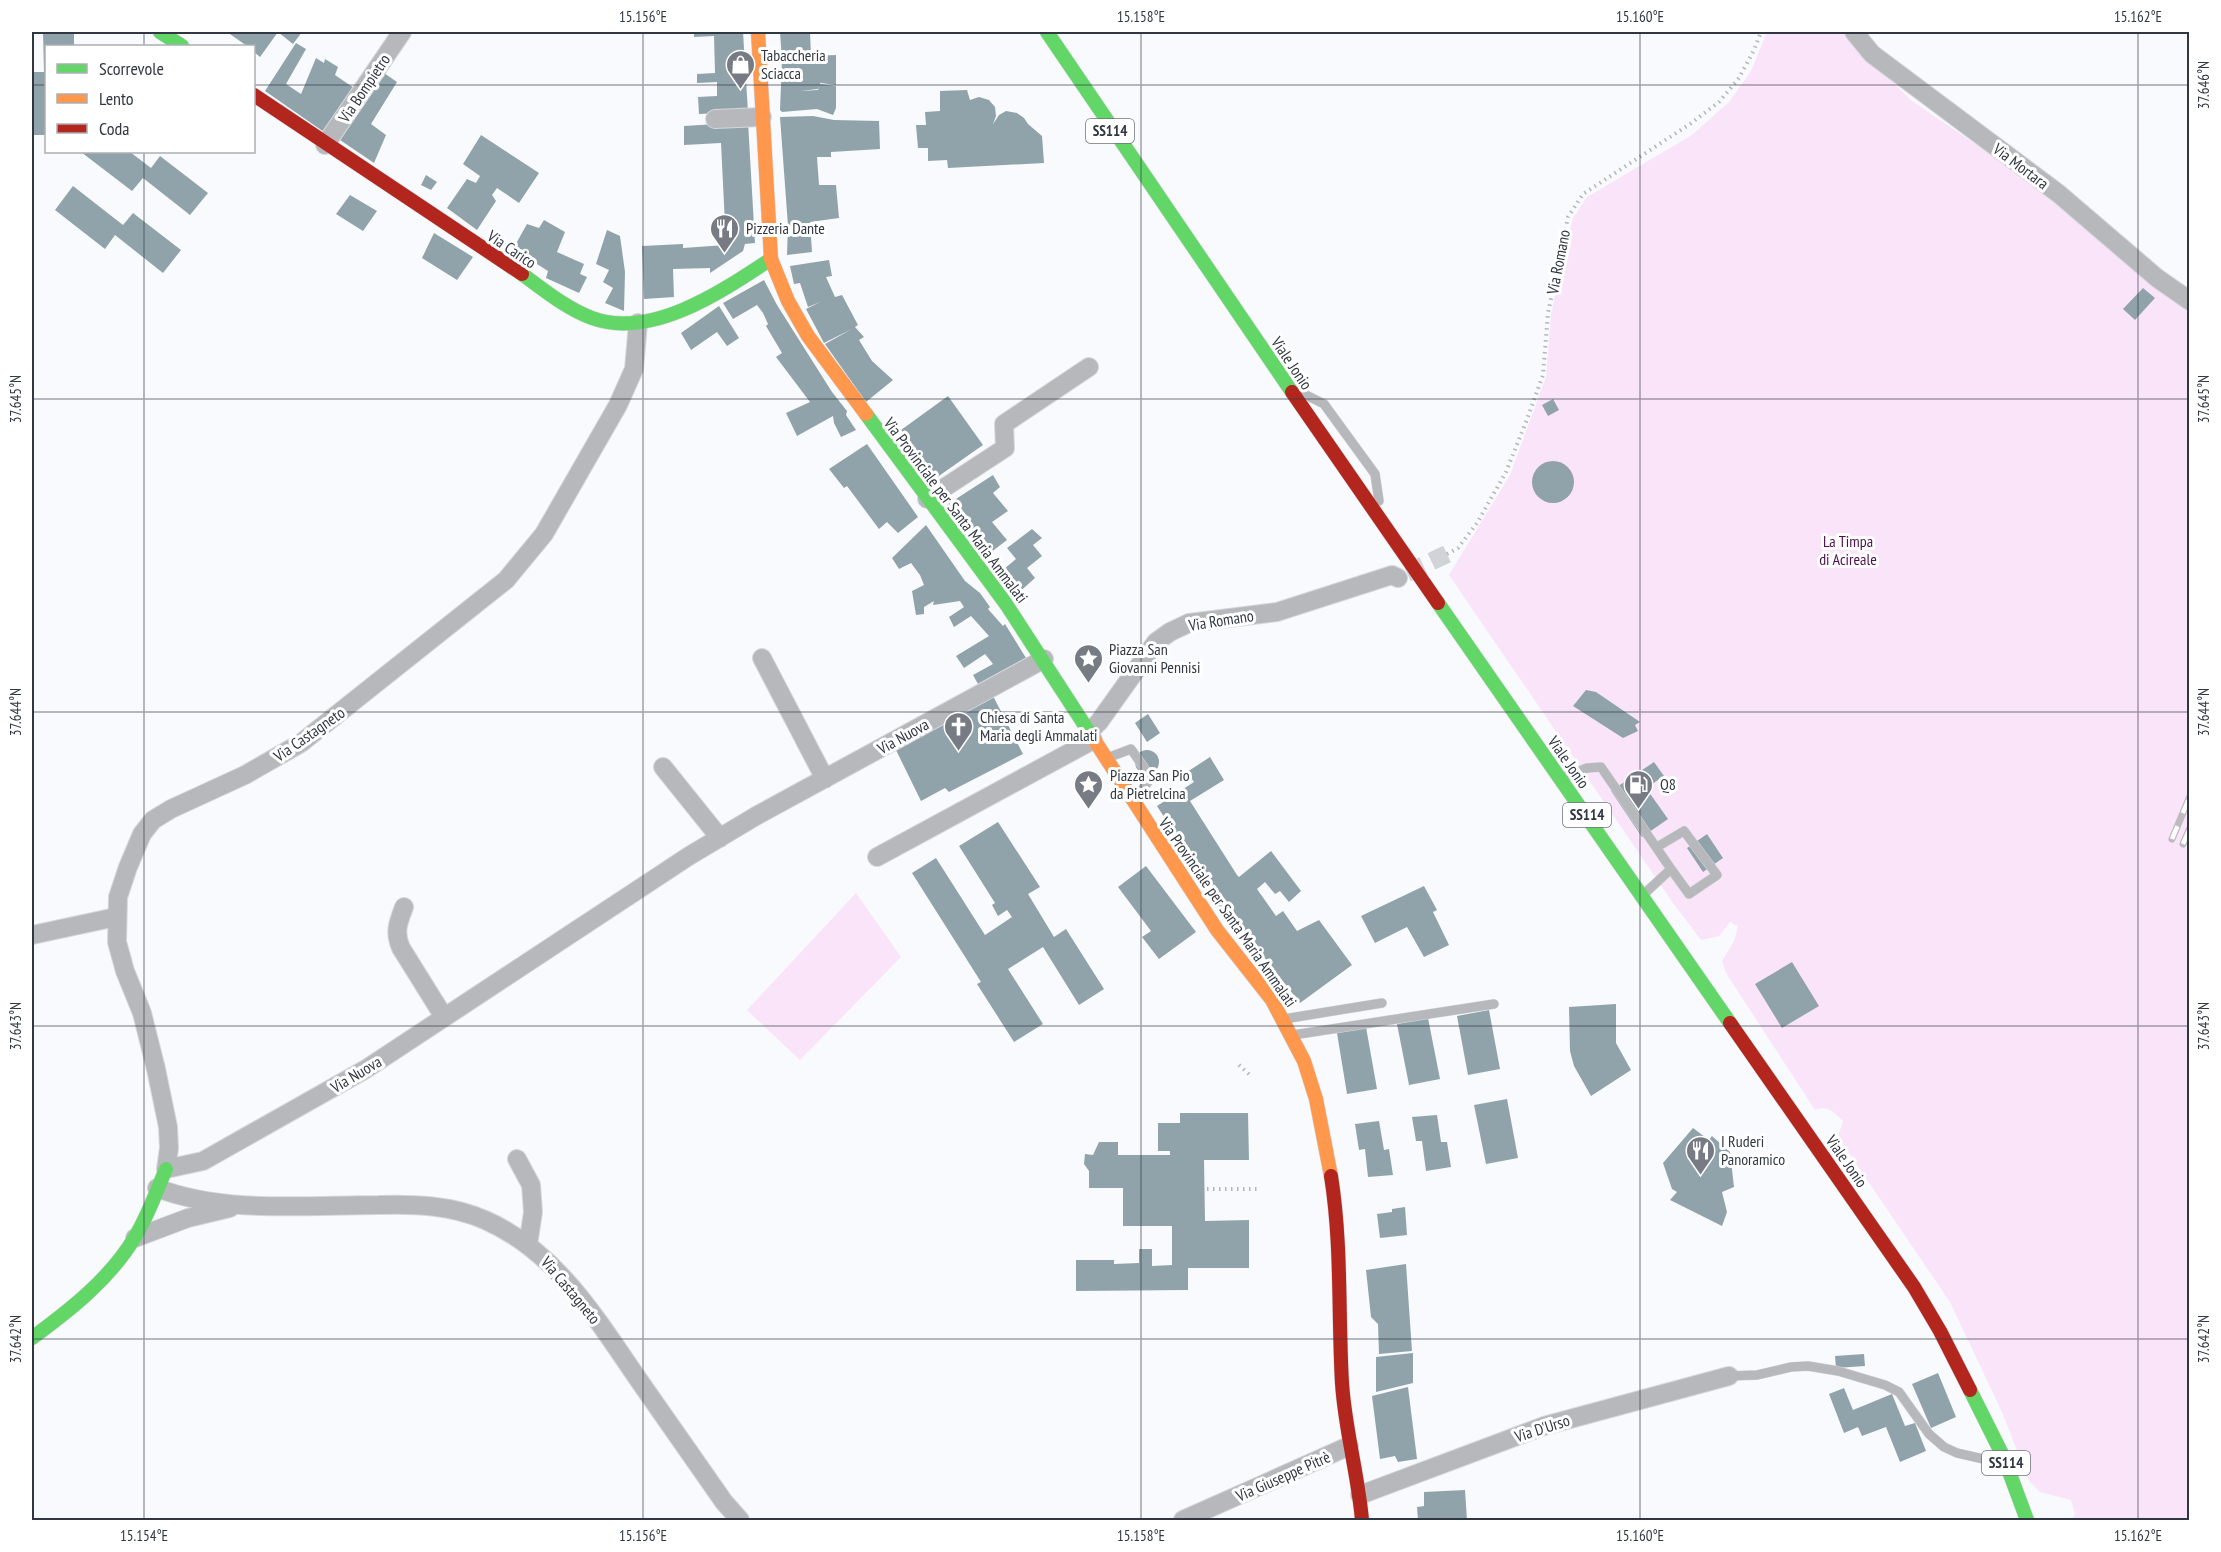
<svg xmlns="http://www.w3.org/2000/svg" width="2221" height="1552" font-family="'PT Sans Narrow',sans-serif">
	<style>
		.green { fill: #fae4f9 }
		.building { fill: #90a3ab }
		.lines { fill: none; stroke-linecap: round; stroke-linejoin: round }
		.street-tunnel { stroke: #d0d3d8; stroke-width: 18; stroke-dasharray: 18 9; stroke-linecap: butt }
		.lane-casing { stroke: #d5d7db; stroke-width: 10 }
		.street-casing { stroke: #d5d7db; stroke-width: 20 }
		.fast-casing { stroke: #d5d7db; stroke-width: 15 }
		.slow-casing { stroke: #d5d7db; stroke-width: 15 }
		.jam-casing { stroke: #d5d7db; stroke-width: 15 }
		.path { stroke: #b5b5b8; stroke-width: 4; stroke-dasharray: 1.5 4.5; stroke-linecap: butt }
		.lane { stroke: #b7b8bc; stroke-width: 9 }
		.street { stroke: #b7b8bc; stroke-width: 18 }
		.fast { stroke: #63d668; stroke-width: 14 }
		.slow { stroke: #ff974d; stroke-width: 14 }
		.jam { stroke: #b3261e; stroke-width: 14 }
		.rail-casing { stroke: #bcbcc0; stroke-width: 7 }
		.rail { stroke: #fff; stroke-width: 4.5; stroke-dasharray: 14; stroke-linecap: butt }
		.ticks { fill: none; stroke: #313742; stroke-width: 1.5; stroke-opacity: 0.45 }
		.labels { text-anchor: middle; stroke-width: 6; stroke-linejoin: round; paint-order: stroke }
		.shield { fill: #fff; stroke: #6f737b; stroke-width: 1.5 }
		.shield-label { font-size: 15px; font-weight: bold; fill: #313742 }
		.poi-label { font-size: 16px; fill: #313742; stroke: #fff; text-anchor: start }
		.street-label { font-size: 16px; fill: #313742; stroke: #fff }
		.park-label { font-size: 16px; fill: #50104e; stroke: #fff }
		.neatline { fill: none; stroke: #313742; stroke-width: 2 }
		.ticks-label { font-size: 15px; text-anchor: middle; fill: #313742 }
	</style>
	<rect width="100%" height="100%" fill="#f8fafd"/>
	<path class="green" d="M 1767,32 L 1845,32 L 1852,42 L 1912,101 L 2054,198 L 2189,312 L 2189,1520 L 2070,1520 L 2075,1515 L 2071,1500 L 2040,1492 L 2029,1481 L 2002,1412 L 1950,1302 L 1838,1137 L 1843,1121 C 1833,1112 1829,1105 1815,1110 L 1726,973 L 1722,961 L 1734,941 L 1738,926 L 1730,922 L 1719,936 L 1701,940 L 1673,903 L 1449,575 L 1510,475 L 1546,377 L 1551,315 L 1562,260 L 1573,218 L 1587,197 L 1692,135 L 1729,102 L 1751,71 Z
		M 856,893 L 901,957 L 800,1060 L 747,1010 Z"/>
	<path class="building" d="M 43,32 L 74,32 L 74,46 L 46,46 L 46,135 L 32,135 L 32,72 L 44,72 Z
		M 227,32 L 302,32 L 293,44 L 278,32 L 260,57 L 254,52 L 254,46 L 247,46 Z
		M 694,32 L 743,32 L 748,112 L 699,114 L 698,97 L 717,96 L 717,82 L 697,83 L 697,74 L 715,73 L 714,36 L 694,37 Z
		M 780,32 L 810,32 L 811,56 L 836,55 L 836,85 L 821,83 L 821,82 L 818,89 L 800,91 L 818,90 L 820,84 L 836,86 L 836,108 L 833,115 L 817,109 L 782,112 L 780,110 L 782,60 Z
		M 296,43 L 306,49 L 286,84 L 301,94 L 316,58 L 324,63 L 325,59 L 338,67 L 335,75 L 354,88 L 324,132 L 265,91 Z
		M 384,73 L 397,82 L 371,124 L 386,135 L 374,163 L 340,140 Z
		M 967,90 L 970,100 L 979,97 L 989,100 L 995,107 L 996,116 L 993,124 L 999,115 L 1006,111 L 1017,113 L 1024,118 L 1028,124 L 1042,136 L 1044,163 L 948,168 L 947,160 L 928,161 L 928,148 L 918,148 L 916,125 L 926,125 L 925,112 L 940,111 L 940,91 Z
		M 813,116 L 834,120 L 879,121 L 880,149 L 831,152 L 831,157 L 817,157 L 819,185 L 836,185 L 839,218 L 810,222 L 812,252 L 787,255 L 788,226 L 780,117 Z
		M 748,122 L 755,243 L 745,244 L 743,251 L 710,273 L 710,268 L 673,269 L 674,297 L 644,299 L 642,246 L 683,244 L 683,248 L 726,245 L 721,143 L 684,145 L 684,126 Z
		M 481,135 L 539,173 L 519,203 L 497,188 L 492,195 L 496,201 L 477,230 L 447,208 L 467,179 L 476,183 L 480,176 L 463,164 Z
		M 81,152 L 130,152 L 151,168 L 160,156 L 208,193 L 190,215 L 143,178 L 132,191 Z
		M 426,175 L 437,182 L 431,190 L 421,185 Z
		M 73,186 L 123,225 L 133,213 L 181,250 L 163,273 L 115,235 L 105,249 L 55,210 Z
		M 350,195 L 377,211 L 363,231 L 336,214 Z
		M 544,220 L 565,232 L 557,252 L 584,264 L 580,274 L 587,277 L 579,293 L 546,278 L 548,271 L 513,249 L 527,224 L 539,228 Z
		M 607,230 L 620,236 L 625,272 L 624,311 L 605,303 L 613,288 L 603,282 L 609,270 L 596,264 Z
		M 434,233 L 473,257 L 457,280 L 422,258 Z
		M 829,260 L 832,276 L 826,277 L 835,297 L 842,295 L 858,325 L 855,327 L 864,337 L 859,340 L 872,361 L 893,380 L 866,402 L 825,344 L 852,329 L 824,343 L 806,309 L 820,302 L 808,307 L 800,283 L 794,284 L 790,266 Z
		M 764,280 L 777,305 L 832,392 L 847,411 L 846,415 L 856,430 L 841,437 L 834,423 L 833,416 L 797,436 L 786,413 L 810,402 L 776,357 L 782,353 L 766,326 L 768,324 L 763,313 L 757,305 L 733,319 L 723,303 Z
		M 2143,288 L 2155,298 L 2135,320 L 2123,309 Z
		M 719,306 L 739,338 L 727,346 L 717,332 L 691,350 L 681,333 Z
		M 948,396 L 983,445 L 936,478 L 901,430 Z
		M 1553,399 L 1559,410 L 1548,416 L 1542,405 Z
		M 867,444 L 918,517 L 898,533 L 887,522 L 879,529 L 847,486 L 844,488 L 829,469 Z
		M1532 482a21 21 0 1 1 42 0a21 21 0 1 1-42 0Z
		M 993,475 L 1000,487 L 993,493 L 1008,511 L 992,522 L 1007,540 L 986,556 L 945,506 Z
		M 926,525 L 965,581 L 980,593 L 990,607 L 988,609 L 1003,626 L 1005,624 L 1026,658 L 978,684 L 973,675 L 993,664 L 985,654 L 964,668 L 956,656 L 989,636 L 971,616 L 954,627 L 949,617 L 964,607 L 960,601 L 933,605 L 934,601 L 924,607 L 924,614 L 916,615 L 912,591 L 924,585 L 920,575 L 911,563 L 899,569 L 892,558 Z
		M 1032,529 L 1042,538 L 1033,545 L 1042,556 L 1027,568 L 1035,578 L 1015,596 L 998,574 L 1016,559 L 1007,548 Z
		M 1586,690 L 1596,692 L 1640,722 L 1635,725 L 1638,731 L 1623,738 L 1573,706 Z
		M 993,696 L 1023,754 L 949,792 L 945,788 L 921,801 L 895,748 Z
		M 1148,714 L 1160,733 L 1147,742 L 1135,723 Z
		M1135 762a12 12 0 1 1 24 0a12 12 0 1 1-24 0Z
		M 1210,757 L 1224,780 L 1190,801 L 1237,875 L 1239,877 L 1271,851 L 1301,891 L 1289,902 L 1280,891 L 1275,894 L 1265,882 L 1257,889 L 1276,916 L 1283,911 L 1297,931 L 1319,920 L 1352,965 L 1300,1003 L 1253,943 L 1251,947 L 1207,896 L 1212,892 L 1157,806 L 1194,782 L 1187,772 Z
		M 1654,762 L 1664,776 L 1646,788 L 1668,819 L 1642,837 L 1611,791 Z
		M 998,822 L 1040,887 L 1028,894 L 1054,937 L 1066,929 L 1104,989 L 1079,1005 L 1043,947 L 1008,969 L 1043,1024 L 1014,1042 L 977,984 L 981,982 L 912,873 L 936,858 L 985,935 L 1012,917 L 1007,910 L 998,916 L 992,905 L 995,903 L 959,846 Z
		M 1707,834 L 1723,858 L 1703,872 L 1687,848 Z
		M 1146,866 L 1196,932 L 1159,959 L 1142,937 L 1151,931 L 1118,887 Z
		M 1424,886 L 1437,910 L 1433,912 L 1449,945 L 1424,957 L 1407,927 L 1375,943 L 1361,916 Z
		M 1792,962 L 1819,1006 L 1782,1028 L 1755,984 Z
		M 1616,1004 L 1616,1043 L 1631,1070 L 1591,1096 L 1574,1066 L 1570,1051 L 1569,1007 Z
		M 1489,1010 L 1500,1069 L 1468,1075 L 1457,1016 Z
		M 1428,1018 L 1440,1079 L 1409,1085 L 1397,1024 Z
		M 1366,1027 L 1377,1089 L 1347,1094 L 1337,1033 Z
		M 1507,1099 L 1518,1158 L 1486,1164 L 1474,1105 Z
		M 1180,1113 L 1248,1113 L 1249,1160 L 1204,1160 L 1205,1221 L 1249,1220 L 1249,1268 L 1188,1268 L 1188,1290 L 1076,1291 L 1076,1260 L 1114,1260 L 1114,1264 L 1139,1263 L 1139,1249 L 1152,1249 L 1152,1266 L 1172,1265 L 1172,1226 L 1123,1226 L 1123,1188 L 1089,1188 L 1089,1171 L 1084,1164 L 1085,1154 L 1093,1155 L 1099,1142 L 1118,1142 L 1118,1155 L 1170,1155 L 1170,1151 L 1158,1151 L 1158,1123 L 1180,1123 Z
		M 1437,1115 L 1441,1142 L 1447,1142 L 1451,1167 L 1426,1171 L 1422,1141 L 1416,1141 L 1412,1117 Z
		M 1379,1121 L 1384,1150 L 1389,1149 L 1393,1175 L 1368,1177 L 1365,1149 L 1359,1150 L 1355,1124 Z
		M 1693,1128 L 1709,1140 L 1712,1136 L 1730,1152 L 1734,1187 L 1722,1192 L 1727,1212 L 1722,1226 L 1670,1200 L 1677,1192 L 1672,1189 L 1663,1163 Z
		M 1405,1207 L 1407,1235 L 1380,1238 L 1377,1214 L 1392,1212 L 1392,1209 Z
		M 1406,1264 L 1412,1351 L 1379,1354 L 1378,1324 L 1371,1317 L 1366,1270 Z
		M 1413,1353 L 1413,1383 L 1376,1392 L 1376,1357 Z
		M 1864,1354 L 1865,1366 L 1836,1368 L 1835,1356 Z
		M 1938,1373 L 1956,1417 L 1931,1428 L 1912,1384 Z
		M 1408,1387 L 1417,1459 L 1398,1462 L 1395,1456 L 1380,1459 L 1372,1396 Z
		M 1844,1388 L 1853,1410 L 1892,1394 L 1905,1426 L 1915,1423 L 1926,1451 L 1900,1462 L 1886,1427 L 1862,1436 L 1858,1427 L 1844,1433 L 1829,1394 Z
		M 1465,1490 L 1467,1520 L 1418,1520 L 1417,1507 L 1424,1506 L 1424,1492 Z"/>
	<g class="lines">
		<path class="street-tunnel" d="M 1407,573 L 1447,554"/>
		<defs>
			<path id="lane" d="M 1304,394 L 1324,404 L 1375,474 L 1379,501
				M 1107,758 L 1131,749 L 1151,778 L 1134,800
				M 1565,777 L 1587,768 L 1601,767 L 1671,869 L 1644,894
				M 1657,847 L 1684,831 L 1717,875 L 1689,894 L 1671,869
				M 1284,1019 L 1382,1003
				M 1293,1035 L 1494,1004
				M 1729,1376 L 1757,1375 L 1791,1367 L 1808,1366 L 1838,1371 L 1885,1385 L 1899,1392 L 1929,1434 L 1944,1447 L 1957,1453 L 1992,1461"/>
			<path id="street" d="M 1854,32 L 1872,54 L 2059,194 L 2157,278 L 2190,301
				M 715,119 L 762,117
				M 325,145 L 402,32
				M 638,323 L 634,369 L 618,405 L 544,534 L 506,580 L 301,743 L 245,775 L 171,809 L 153,820 L 142,834 L 128,867 L 118,897 L 117,942 L 125,971 L 142,1013 L 156,1069 L 168,1127 L 169,1148 L 166,1169 L 203,1161 L 366,1069 L 689,856 L 756,816 L 1044,659
				M 927,499 L 1005,448 L 1004,424 L 1089,367
				M 762,658 L 825,779
				M 1088,733 L 1099,722 L 1156,642 L 1170,632 L 1189,623 L 1277,612 L 1392,575 L 1398,578
				M 663,767 L 720,838
				M 877,857 L 1093,740
				M 404,907 C 398,923 394,932 401,948 L 444,1017
				M 32,935 L 116,917
				M 517,1159 L 531,1185 L 533,1212 L 528,1245
				M 157,1188 C 225,1214 307,1205 378,1205 C 415,1204 451,1205 485,1220 C 556,1251 596,1318 638,1379 C 667,1420 695,1461 724,1502 L 740,1520
				M 135,1238 L 188,1218 L 230,1208
				M 1360,1495 L 1544,1426 L 1729,1376
				M 1183,1520 L 1349,1446"/>
			<path id="fast" d="M 160,32 L 182,46
				M 1047,32 L 1292,392
				M 522,274 C 544,290 567,309 592,318 C 652,340 724,290 771,259
				M 866,414 L 1006,604 L 1093,738
				M 1438,603 L 1730,1023
				M 32,1338 C 70,1310 110,1279 135,1237 C 148,1216 156,1192 166,1169
				M 1970,1390 L 2004,1458 L 2027,1520"/>
			<path id="slow" d="M 758,32 L 771,259 L 788,301 L 808,336 L 866,414
				M 1093,738 L 1217,930 L 1272,1000 L 1304,1061 L 1316,1099 L 1331,1176"/>
			<path id="jam" d="M 254,95 L 522,274
				M 1292,392 L 1438,603
				M 1730,1023 L 1914,1287 L 1940,1331 L 1970,1390
				M 1331,1176 C 1342,1245 1338,1314 1342,1383 C 1345,1430 1358,1474 1362,1520"/>
		</defs>
		<use href="#lane" class="lane-casing"/>
		<use href="#street" class="street-casing"/>
		<use href="#fast" class="fast-casing"/>
		<use href="#slow" class="slow-casing"/>
		<use href="#jam" class="jam-casing"/>
		<path class="path" d="M 1447,554 L 1458,548 L 1477,523 L 1506,472 L 1526,422 L 1543,375 L 1548,313 L 1568,217 L 1583,194 L 1690,124 L 1719,102 L 1739,78 L 1754,50 L 1761,32
			M 1239,1065 L 1251,1076
			M 1207,1189 L 1257,1189"/>
		<use href="#lane" class="lane"/>
		<use href="#street" class="street"/>
		<use href="#fast" class="fast"/>
		<use href="#slow" class="slow"/>
		<use href="#jam" class="jam"/>
		<defs>
			<path id="rail" d="M 2172,839 L 2190,796
				M 2183,844 L 2190,828"/>
		</defs>
		<use href="#rail" class="rail-casing"/>
		<use href="#rail" class="rail"/>
	</g>
	<path class="ticks" d="M 144,32 L 144,46M 643,32 L 643,1520M 1141,32 L 1141,1520M 1640,32 L 1640,1520M 2138,32 L 2138,1520M 32,85 L 46,85M 254,85 L 2190,85M 144,152 L 144,1520M 32,399 L 2190,399M 32,712 L 2190,712M 32,1026 L 2190,1026M 32,1339 L 2190,1339"/>
	<defs>
		<symbol id="shop-pin" viewBox="-11 -11 22 30"><path d="M0 17L-7.5 6A9.5 9.5 0 1 1 7.5 6Z" fill="#777b83" stroke="#fff"/><path d="M-5-2.5h2.3a2.7 3.5 0 0 1 5.4 0H5L5.5 6h-11ZM-1.5-2.5h3a1.5 2.3 0 0 0-3 0Z" fill="#fff"/></symbol>
		<symbol id="restaurant-pin" viewBox="-11 -11 22 30"><path d="M0 17L-7.5 6A9.5 9.5 0 1 1 7.5 6Z" fill="#777b83" stroke="#fff"/><path d="M-5-6h1v4h1v-4h1v4h1v-4h1v5L-1.5 .5V6h-2V.5L-5-1ZM5-6V6H3V1.5H1.5Q1.5-4 5-6Z" fill="#fff"/></symbol>
		<symbol id="sight-pin" viewBox="-11 -11 22 30"><path d="M0 17L-7.5 6A9.5 9.5 0 1 1 7.5 6Z" fill="#777b83" stroke="#fff"/><path d="M0-6L1.8-2.2L6-1.7L2.9 1.2L3.7 5.4L0 3.3L-3.7 5.4L-2.9 1.2L-6-1.7L-1.8-2.2Z" fill="#fff"/></symbol>
		<symbol id="church-pin" viewBox="-11 -11 22 30"><path d="M0 17L-7.5 6A9.5 9.5 0 1 1 7.5 6Z" fill="#777b83" stroke="#fff"/><path d="M-1.2-6h2.4v3.5h3.3v2.4h-3.3V6h-2.4V-.1h-3.3v-2.4h3.3Z" fill="#fff"/></symbol>
		<symbol id="fuel-pin" viewBox="-11 -11 22 30"><path d="M0 17L-7.5 6A9.5 9.5 0 1 1 7.5 6Z" fill="#777b83" stroke="#fff"/><path d="M-5.5-6h7V0h2V4h1.3V-2.5L3-4.5l.8-.8L6-3V5H2.5V1h-1V6h-7ZM-4.2-4.7v3.2H.2V-4.7Z" fill="#fff"/></symbol>
	</defs>
	<g fill-rule="evenodd">
		<use href="#shop-pin" x="724" y="48" width="33" height="45"/>
		<use href="#restaurant-pin" x="708" y="212" width="33" height="45"/>
		<use href="#sight-pin" x="1072" y="642" width="33" height="45"/>
		<use href="#church-pin" x="942" y="710" width="33" height="45"/>
		<use href="#sight-pin" x="1072" y="768" width="33" height="45"/>
		<use href="#fuel-pin" x="1622" y="768" width="33" height="45"/>
		<use href="#restaurant-pin" x="1684" y="1134" width="33" height="45"/>
	</g>
	<g class="labels">
		<g class="shield">
			<rect x="1086" y="119" width="48" height="24" rx="4.5"/>
			<rect x="1563" y="803" width="48" height="24" rx="4.5"/>
			<rect x="1982" y="1451" width="48" height="24" rx="4.5"/>
		</g>
		<g class="shield-label">
			<text x="1110" y="136">SS114</text>
			<text x="1587" y="820">SS114</text>
			<text x="2006" y="1468">SS114</text>
		</g>
		<g class="poi-label">
			<text x="761" y="61">Tabaccheria<tspan x="761" dy="18">Sciacca</tspan></text>
			<text x="746" y="234">Pizzeria Dante</text>
			<text x="1109" y="655">Piazza San<tspan x="1109" dy="18">Giovanni Pennisi</tspan></text>
			<text x="980" y="723">Chiesa di Santa<tspan x="980" dy="18">Maria degli Ammalati</tspan></text>
			<text x="1110" y="781">Piazza San Pio<tspan x="1110" dy="18">da Pietrelcina</tspan></text>
			<text x="1660" y="790">Q8</text>
			<text x="1721" y="1147">I Ruderi<tspan x="1721" dy="18">Panoramico</tspan></text>
		</g>
		<g class="street-label">
			<text transform="translate(364 88) rotate(-56)" y="6">Via Bompietro</text>
			<text transform="translate(2021 166) rotate(37)" y="6">Via Mortara</text>
			<text transform="translate(512 249) rotate(34)" y="6">Via Carico</text>
			<text transform="translate(1558 262) rotate(-79)" y="6">Via Romano</text>
			<text transform="translate(1292 363) rotate(56)" y="6">Viale Jonio</text>
			<text transform="translate(956 510) rotate(53)" y="6">Via Provinciale per Santa Maria Ammalati</text>
			<text transform="translate(1221 620) rotate(-9)" y="6">Via Romano</text>
			<text transform="translate(309 734) rotate(-35)" y="6">Via Castagneto</text>
			<text transform="translate(903 736) rotate(-29)" y="6">Via Nuova</text>
			<text transform="translate(1569 762) rotate(55)" y="6">Viale Jonio</text>
			<text transform="translate(1228 912) rotate(55)" y="6">Via Provinciale per Santa Maria Ammalati</text>
			<text transform="translate(356 1074) rotate(-31)" y="6">Via Nuova</text>
			<text transform="translate(1847 1161) rotate(55)" y="6">Viale Jonio</text>
			<text transform="translate(571 1290) rotate(50)" y="6">Via Castagneto</text>
			<text transform="translate(1542 1428) rotate(-18)" y="6">Via D'Urso</text>
			<text transform="translate(1283 1476) rotate(-24)" y="6">Via Giuseppe Pitrè</text>
		</g>
		<g class="park-label">
			<text x="1848" y="547">La Timpa<tspan x="1848" dy="18">di Acireale</tspan></text>
		</g>
	</g>
	<rect width="2221" height="1552" fill="none" stroke="#ffffff" stroke-width="66"/>
	<rect x="45" y="45" width="210" height="108" fill="#ffffff" stroke="#adafb3" stroke-width="1.5"/>
	<rect x="57" y="64" width="30" height="9" fill="#63d668" stroke="#adafb3" stroke-width="1.5"/>
	<text x="99" y="75" font-size="18" fill="#313742">Scorrevole</text>
	<rect x="57" y="94" width="30" height="9" fill="#ff974d" stroke="#adafb3" stroke-width="1.5"/>
	<text x="99" y="105" font-size="18" fill="#313742">Lento</text>
	<rect x="57" y="124" width="30" height="9" fill="#b3261e" stroke="#adafb3" stroke-width="1.5"/>
	<text x="99" y="135" font-size="18" fill="#313742">Coda</text>
	<rect x="33" y="33" width="2155" height="1486" class="neatline"/>
	<g class="ticks-label">
		<text x="643" y="22">15.156°E</text>
		<text x="1141" y="22">15.158°E</text>
		<text x="1640" y="22">15.160°E</text>
		<text x="2138" y="22">15.162°E</text>
		<text transform="translate(2204 85) rotate(-90)" y="5">37.646°N</text>
		<text transform="translate(16 399) rotate(-90)" y="5">37.645°N</text>
		<text transform="translate(2204 399) rotate(-90)" y="5">37.645°N</text>
		<text transform="translate(16 712) rotate(-90)" y="5">37.644°N</text>
		<text transform="translate(2204 712) rotate(-90)" y="5">37.644°N</text>
		<text transform="translate(16 1026) rotate(-90)" y="5">37.643°N</text>
		<text transform="translate(2204 1026) rotate(-90)" y="5">37.643°N</text>
		<text transform="translate(16 1339) rotate(-90)" y="5">37.642°N</text>
		<text transform="translate(2204 1339) rotate(-90)" y="5">37.642°N</text>
		<text x="144" y="1541">15.154°E</text>
		<text x="643" y="1541">15.156°E</text>
		<text x="1141" y="1541">15.158°E</text>
		<text x="1640" y="1541">15.160°E</text>
		<text x="2138" y="1541">15.162°E</text>
	</g>
</svg>
